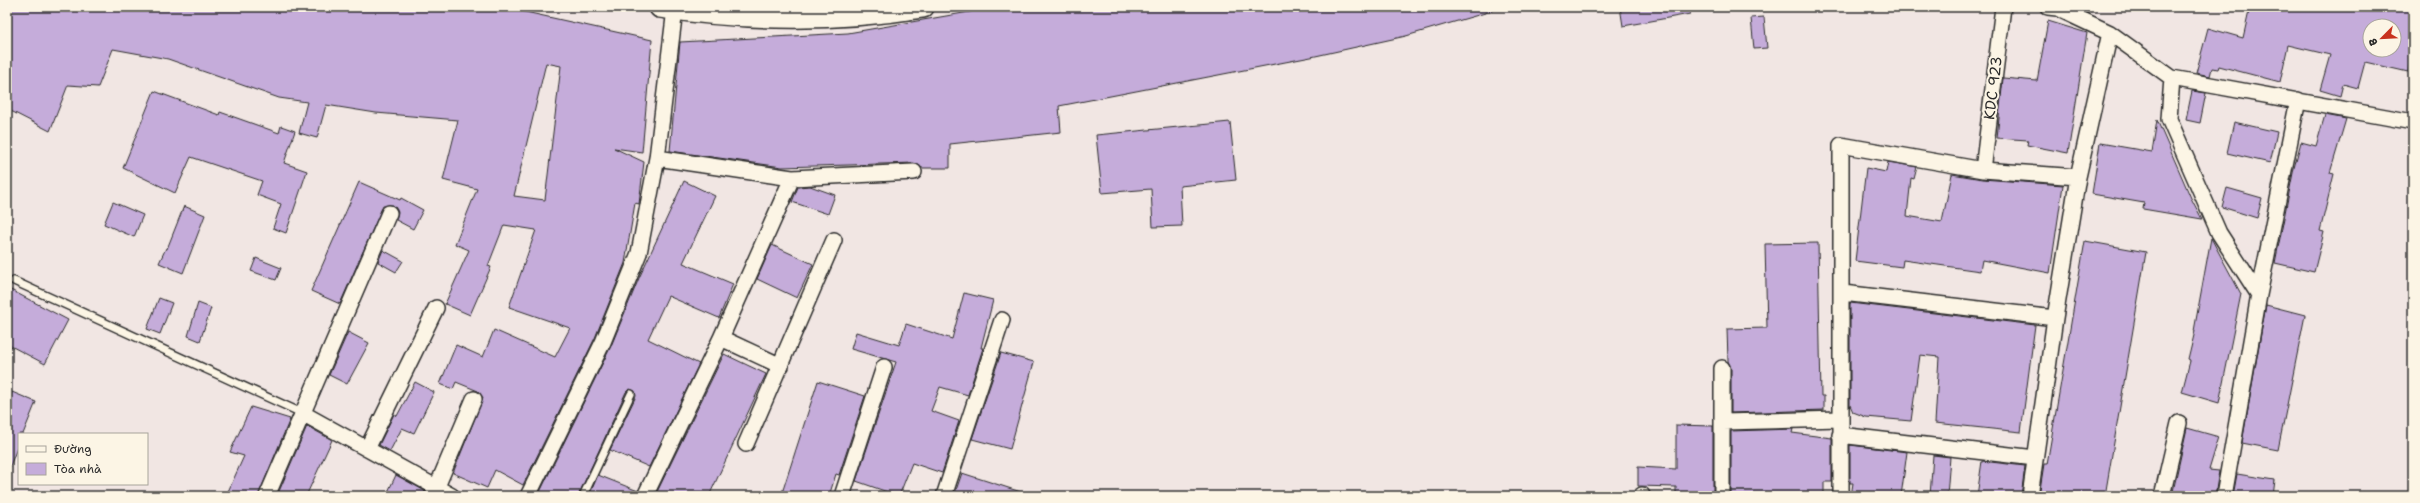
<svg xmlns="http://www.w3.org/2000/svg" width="2420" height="503" font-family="'Shantell Sans',sans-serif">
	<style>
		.building { fill: #c5acda; stroke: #2b2b2b; fill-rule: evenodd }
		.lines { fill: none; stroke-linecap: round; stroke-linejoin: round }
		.service-casing { stroke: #2b2b2b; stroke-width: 10 }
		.minor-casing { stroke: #2b2b2b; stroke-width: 18 }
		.secondary-casing { stroke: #2b2b2b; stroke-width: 24 }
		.service { stroke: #fcf5e5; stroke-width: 7 }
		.minor { stroke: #fcf5e5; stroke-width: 15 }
		.secondary { stroke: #fcf5e5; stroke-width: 21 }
		.labels { text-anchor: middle; stroke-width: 4; stroke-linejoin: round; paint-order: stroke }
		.street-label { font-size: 15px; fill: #2b2b2b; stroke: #fcf5e5 }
	</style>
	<rect width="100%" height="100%" fill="#f1e6e3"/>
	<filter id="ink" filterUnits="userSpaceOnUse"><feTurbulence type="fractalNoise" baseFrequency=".025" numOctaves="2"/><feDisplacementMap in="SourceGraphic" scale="8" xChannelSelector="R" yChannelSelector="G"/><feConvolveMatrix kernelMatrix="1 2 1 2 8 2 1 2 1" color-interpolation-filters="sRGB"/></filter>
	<g filter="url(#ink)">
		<path class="building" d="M 7,7 L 503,7 L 652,40 L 642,152 L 614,148 L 644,162 L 639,204 L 635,203 L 625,263 L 595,338 L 523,485 L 495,470 L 487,488 L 453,473 L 483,398 L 478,391 L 456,382 L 453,389 L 440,384 L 456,345 L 483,357 L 494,330 L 555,357 L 570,328 L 509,307 L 536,230 L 504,225 L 488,266 L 491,267 L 470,315 L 445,304 L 469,250 L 455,244 L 477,189 L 443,180 L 458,120 L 376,113 L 326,105 L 317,138 L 299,133 L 307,102 L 279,98 L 168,59 L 113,49 L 98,87 L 68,85 L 50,131 L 7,109 ZM 546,63 L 561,66 L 545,200 L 514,196 Z
			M 998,7 L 1492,7 L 1492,11 L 1406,36 L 1311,57 L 1059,106 L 1061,132 L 950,144 L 950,168 L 922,168 L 914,163 L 782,167 L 670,151 L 680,42 L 848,33 Z
			M 1620,7 L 1689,7 L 1690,14 L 1623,26 Z
			M 2250,7 L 2413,7 L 2413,48 L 2408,72 L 2365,62 L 2358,88 L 2343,84 L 2340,96 L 2320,90 L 2330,55 L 2288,45 L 2280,82 L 2219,66 L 2218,69 L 2212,68 L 2210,76 L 2196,73 L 2208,28 L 2243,38 ZM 2370,26 L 2394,26 L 2394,50 L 2370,50 Z
			M 1764,17 L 1767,48 L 1754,49 L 1751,18 Z
			M 2048,21 L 2087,33 L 2068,153 L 2027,145 L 2028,140 L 1997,138 L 2003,78 L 2037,81 Z
			M 154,91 L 219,115 L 220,112 L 279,133 L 281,126 L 295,131 L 284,163 L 307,171 L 286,233 L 273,228 L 281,204 L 257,195 L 262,181 L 191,157 L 175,193 L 123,168 Z
			M 2192,91 L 2206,93 L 2200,123 L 2186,120 Z
			M 2325,115 L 2346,119 L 2330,173 L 2334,174 L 2320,231 L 2324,232 L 2314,272 L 2275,263 L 2294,168 L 2301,142 L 2316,146 Z
			M 2157,120 L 2191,198 L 2202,219 L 2143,209 L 2144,203 L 2092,194 L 2100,143 L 2152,152 Z
			M 1230,122 L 1236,180 L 1180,186 L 1182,226 L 1153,227 L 1151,189 L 1102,193 L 1096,135 Z
			M 2234,122 L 2277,132 L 2270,163 L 2227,153 Z
			M 1888,162 L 1917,167 L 1914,179 L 1911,178 L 1907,216 L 1942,222 L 1952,174 L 1982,179 L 2063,185 L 2050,273 L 1982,260 L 1980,271 L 1903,260 L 1902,267 L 1855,261 L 1866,168 L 1886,172 Z
			M 684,181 L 715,196 L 683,263 L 733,284 L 719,318 L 668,296 L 648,339 L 699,364 L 649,467 L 610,450 L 636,396 L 635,391 L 630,389 L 626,392 L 578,496 L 538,496 L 611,346 L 639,278 Z
			M 359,182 L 400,200 L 401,198 L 423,210 L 413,229 L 396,220 L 398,212 L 393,205 L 383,206 L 340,304 L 311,291 Z
			M 810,186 L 835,195 L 828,214 L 792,202 L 798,187 Z
			M 2227,188 L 2262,198 L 2257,218 L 2222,207 Z
			M 113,202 L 143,215 L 134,237 L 104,224 Z
			M 184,206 L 205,215 L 183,273 L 159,263 L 166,248 L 167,249 Z
			M 2211,238 L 2241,294 L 2219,403 L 2182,392 L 2190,361 L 2188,360 L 2195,331 L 2194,331 Z
			M 2085,241 L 2146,252 L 2105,496 L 2039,496 L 2044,464 L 2047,464 Z
			M 1818,243 L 1821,396 L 1824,396 L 1824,410 L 1731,413 L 1731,368 L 1728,361 L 1727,329 L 1767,328 L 1765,244 Z
			M 772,245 L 813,264 L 797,298 L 757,279 Z
			M 383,250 L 403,261 L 396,272 L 378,262 Z
			M 256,258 L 281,268 L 276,280 L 251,271 Z
			M 7,288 L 68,320 L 45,364 L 7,344 Z
			M 964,293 L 993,300 L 981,348 L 983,348 L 968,395 L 940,387 L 931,411 L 959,421 L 942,473 L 912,463 L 899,496 L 856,481 L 896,362 L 851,349 L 856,332 L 899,345 L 906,324 L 952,339 Z
			M 159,298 L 172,303 L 160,334 L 147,329 Z
			M 198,303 L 211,308 L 200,341 L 188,336 Z
			M 1850,303 L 2035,325 L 2021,432 L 1935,423 L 1939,357 L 1920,355 L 1911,421 L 1866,417 L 1853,412 L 1850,405 Z
			M 2266,305 L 2305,315 L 2278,450 L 2242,443 Z
			M 348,332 L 369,343 L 347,384 L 329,375 Z
			M 1001,353 L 1034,362 L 1010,449 L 972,439 Z
			M 724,354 L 766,374 L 709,496 L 655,496 Z
			M 818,381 L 865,396 L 839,475 L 836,474 L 829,496 L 781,496 Z
			M 415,382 L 434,392 L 414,433 L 402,428 L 390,451 L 379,445 L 394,414 L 397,416 Z
			M 12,392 L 36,402 L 23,434 L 19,434 L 19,443 L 8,471 L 7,404 Z
			M 251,407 L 290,419 L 258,496 L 226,496 L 244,456 L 230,452 Z
			M 1676,425 L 1713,426 L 1713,496 L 1676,496 L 1676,487 L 1638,486 L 1638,467 L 1676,469 Z
			M 307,426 L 332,440 L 306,496 L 277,496 Z
			M 2187,428 L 2219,437 L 2209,470 L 2219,471 L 2215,496 L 2172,496 Z
			M 1793,429 L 1792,433 L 1832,438 L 1832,482 L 1824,482 L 1824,496 L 1731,496 L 1731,431 Z
			M 1850,445 L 1907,452 L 1901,496 L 1851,496 L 1853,483 L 1850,483 Z
			M 1933,455 L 1950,457 L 1947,496 L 1930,496 Z
			M 1982,461 L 2025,466 L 2021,496 L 1977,496 Z
			M 962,473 L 1024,493 L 1024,496 L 954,496 Z
			M 2237,474 L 2275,480 L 2273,496 L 2233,496 Z
			M 396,475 L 425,491 L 424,496 L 386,496 Z
			M 598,475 L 638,491 L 636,496 L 589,496 Z"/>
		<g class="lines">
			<defs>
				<path id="service" d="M 14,281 L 304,414
					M 583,496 L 631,394"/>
				<path id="minor" d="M 2048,7 L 2057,8 L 2110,33 L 2172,78 L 2413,122
					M 2172,78 L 2169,119 L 2219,233 L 2259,295
					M 657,158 L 792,178 L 914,172
					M 1983,170 L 2003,7
					M 1843,293 L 2055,318
					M 721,338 L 781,366
					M 1722,368 L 1722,496
					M 304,414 L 452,496
					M 1723,422 L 1840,419
					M 1840,435 L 2035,458
					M 746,444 L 834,240
					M 367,449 L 436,308
					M 1642,495 L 1642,496
					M 267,496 L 389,213
					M 433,496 L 474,399
					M 528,496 L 603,342 L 639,253 L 657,158 L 675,9
					M 645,496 L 721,338 L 792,178
					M 842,496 L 884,367
					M 944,496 L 1002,320
					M 1841,496 L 1841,145 L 1983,170 L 2078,177
					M 2030,496 L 2055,318 L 2078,177 L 2110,33
					M 2162,496 L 2179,423
					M 2224,496 L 2259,295 L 2298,100"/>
				<path id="secondary" d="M 660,7 C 747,20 836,21 923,7"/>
			</defs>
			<use href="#service" class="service-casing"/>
			<use href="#minor" class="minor-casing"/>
			<use href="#secondary" class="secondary-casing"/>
			<use href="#service" class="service"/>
			<use href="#minor" class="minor"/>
			<use href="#secondary" class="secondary"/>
		</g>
	</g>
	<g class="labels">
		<g class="street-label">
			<text transform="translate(1993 88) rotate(-83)" y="5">KDC 923</text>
		</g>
	</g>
	<rect width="2420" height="503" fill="none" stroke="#fcf5e5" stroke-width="24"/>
	<rect x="12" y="12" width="2396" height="479" fill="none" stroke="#2b2b2b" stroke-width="1.5" filter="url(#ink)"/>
	<rect x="18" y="433" width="130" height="52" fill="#fcf5e5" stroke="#a8a49b"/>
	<rect x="26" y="446" width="20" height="6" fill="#fcf5e5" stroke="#a8a49b"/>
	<text x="54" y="453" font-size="12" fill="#2b2b2b">Đường</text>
	<rect x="26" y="463" width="20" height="12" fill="#c5acda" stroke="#a8a49b"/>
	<text x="54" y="473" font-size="12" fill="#2b2b2b">Tòa nhà</text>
	<g transform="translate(2382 38) rotate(246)"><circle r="19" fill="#fcf5e5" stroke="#a8a49b"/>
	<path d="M0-3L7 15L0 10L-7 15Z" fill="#c8321e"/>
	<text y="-6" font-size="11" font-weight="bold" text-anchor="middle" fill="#2b2b2b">B</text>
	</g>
</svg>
